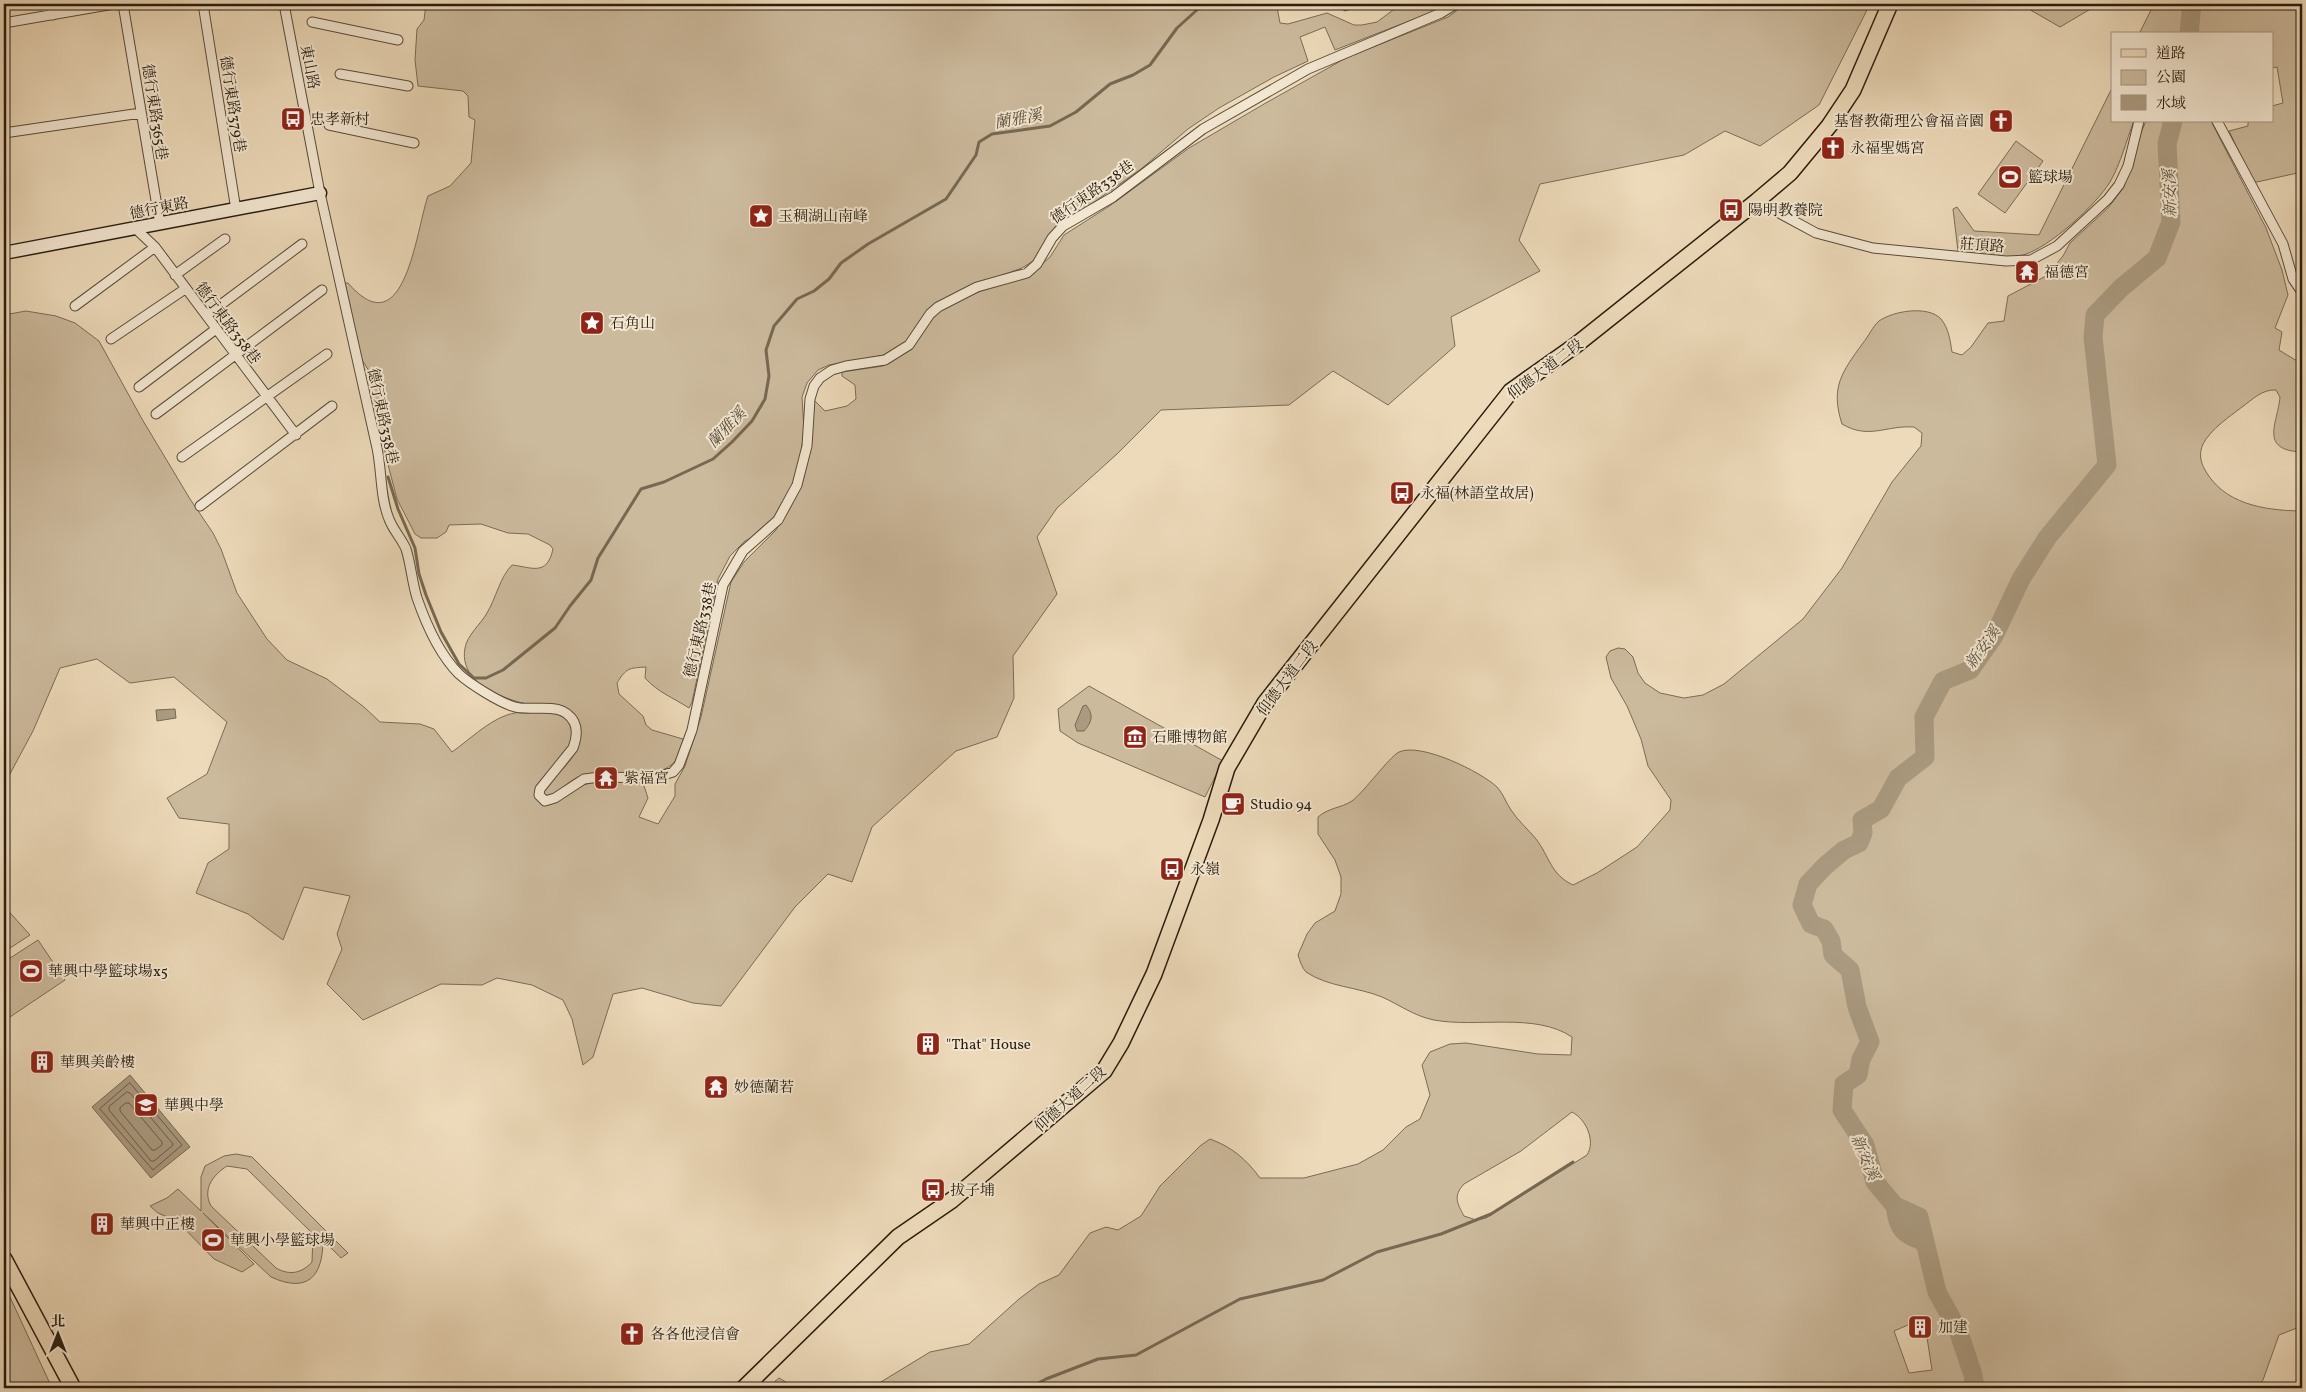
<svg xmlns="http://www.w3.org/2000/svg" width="2306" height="1392" font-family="Vollkorn,'Noto Serif TC',serif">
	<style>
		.green { fill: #ccba9d; stroke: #7a6c56; fill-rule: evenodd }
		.water { fill: #aa9a80; stroke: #766852 }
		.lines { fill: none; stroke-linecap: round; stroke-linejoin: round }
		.shore { stroke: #695c47; stroke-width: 1 }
		.stream { stroke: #766852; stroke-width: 3 }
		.river { stroke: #aa9a80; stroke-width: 19 }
		.street-casing { stroke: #594c39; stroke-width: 11 }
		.secondary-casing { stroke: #281d0e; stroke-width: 15 }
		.primary-casing { stroke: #281d0e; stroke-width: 18 }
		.street { stroke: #f3e7d2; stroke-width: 9 }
		.secondary { stroke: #f3e7d2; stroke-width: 12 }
		.primary { stroke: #eddaba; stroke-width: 15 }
		.labels { text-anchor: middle; stroke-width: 4; stroke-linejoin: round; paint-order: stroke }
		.street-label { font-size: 15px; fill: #281d0e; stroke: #f3e7d2 }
		.poi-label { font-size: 15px; fill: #281d0e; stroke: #f3e7d2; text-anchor: start }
		.water-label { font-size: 16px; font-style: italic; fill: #5c4f3c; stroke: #f3e7d2 }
	</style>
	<rect width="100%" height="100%" fill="#eddaba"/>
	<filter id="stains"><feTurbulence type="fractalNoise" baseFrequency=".004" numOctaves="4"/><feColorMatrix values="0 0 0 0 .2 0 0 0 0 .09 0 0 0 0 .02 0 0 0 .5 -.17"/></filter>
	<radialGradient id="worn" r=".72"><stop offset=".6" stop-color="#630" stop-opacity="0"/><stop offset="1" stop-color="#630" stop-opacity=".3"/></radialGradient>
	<path class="green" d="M 426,4 L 1279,4 L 1277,7 L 1280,23 L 1288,24 L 1327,13 L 1354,25 L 1362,25 L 1377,22 L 1401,4 L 1447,4 L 1442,8 L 1335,50 L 1325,27 L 1300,37 L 1308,61 L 1274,77 L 1219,108 L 1188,129 L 1141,169 L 1080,212 L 1061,222 L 1048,237 L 1033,261 L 1022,268 L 977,284 L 934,305 L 921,319 L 909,340 L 884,355 L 829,365 L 818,370 L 807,383 L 802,397 L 804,430 L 799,468 L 793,485 L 770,523 L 757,535 L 745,541 L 730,556 L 718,579 L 692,702 L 689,708 C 672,697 659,693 645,678 L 646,667 C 629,668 626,668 617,683 L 619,694 L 643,716 L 646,725 L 652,730 L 683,739 C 678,792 618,766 584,775 C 569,778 557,796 545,798 L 542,791 C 563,767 594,747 572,713 C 540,708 456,696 465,648 C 467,635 481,624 487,613 C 496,598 500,577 512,565 C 531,567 547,577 553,549 L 550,545 L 528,534 L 508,533 L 481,524 L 449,525 L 446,532 L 437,538 L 421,538 L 415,534 L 397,499 L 386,457 L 374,397 L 372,376 L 361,358 L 345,283 L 348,283 C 405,349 416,230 428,196 L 450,186 L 471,163 L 475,120 L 469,117 L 468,96 L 463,91 L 418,86 L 415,60 L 417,29 L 424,20 Z
		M 1466,4 L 1870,4 L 1819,105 L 1760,146 L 1725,131 L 1684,155 L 1540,184 L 1519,240 L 1540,271 L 1451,317 L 1455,346 L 1388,405 L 1333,371 L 1289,405 L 1161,410 L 1117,454 L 1057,508 L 1037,537 L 1057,594 L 1013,656 L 1014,698 L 997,737 L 956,751 L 872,827 L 852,882 L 828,874 L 795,907 L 721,1006 L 693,1003 L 642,988 L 613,994 L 593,1057 L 583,1065 L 572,1019 L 563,1000 L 532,985 L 497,978 L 482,985 L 441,984 L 363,1020 L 327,984 L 342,949 L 337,934 L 350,896 L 304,887 L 283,940 L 248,914 L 196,893 L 208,863 L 229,849 L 229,824 L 179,818 L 167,798 L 207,774 L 227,722 L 174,677 L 130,683 L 97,659 L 60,668 L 33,731 L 4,785 L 4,315 L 26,311 L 56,316 L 75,323 L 99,341 L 142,419 L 190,499 L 213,533 L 221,549 L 237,593 L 267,639 L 287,660 L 327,679 L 364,707 L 380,722 L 420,724 L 434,729 L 452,752 C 469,740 487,722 507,715 C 529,708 583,706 570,744 C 565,760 548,775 538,787 L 549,804 C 558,802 564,795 572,790 C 593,778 620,781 643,783 L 648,798 L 639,817 L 658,824 L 675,796 L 675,784 L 685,766 L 701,717 L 731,582 L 744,562 L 776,530 L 803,481 L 811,445 L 812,403 L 815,401 L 825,411 L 847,406 L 856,399 L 855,385 L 842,376 L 842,372 L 883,366 L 912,349 L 933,317 L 941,309 L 978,292 L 1027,277 L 1050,257 L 1064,235 L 1111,205 L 1189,148 L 1264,104 L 1346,58 L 1448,17 Z
		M 2020,4 L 2099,4 L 2060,27 Z
		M 2154,4 L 2302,4 L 2302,172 L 2257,182 L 2253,181 L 2229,131 L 2248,126 L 2248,121 L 2272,121 L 2272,106 L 2283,103 L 2277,67 L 2272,68 L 2272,34 L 2139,34 Z
		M 2112,88 L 2112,121 L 2134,121 C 2126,141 2121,163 2110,182 C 2096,205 2049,248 2023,255 C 2002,260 1979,254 1958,251 L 1953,209 L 1957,207 L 1974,231 L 2039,235 Z
		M 2146,121 L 2211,121 L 2266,228 L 2282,270 L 2288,295 L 2275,328 L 2282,332 L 2279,350 L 2297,361 L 2302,371 L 2302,452 C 2258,450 2278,423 2280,397 L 2276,390 C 2262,389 2252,400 2242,407 C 2229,417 2211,429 2203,444 C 2199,453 2200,461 2205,470 C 2224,504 2263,510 2299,511 L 2302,508 L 2302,1326 L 2279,1335 L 2263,1380 L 2256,1388 L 871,1388 L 930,1352 L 969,1344 L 1019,1299 L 1039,1284 L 1059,1275 L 1090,1233 L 1106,1227 L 1118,1230 L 1141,1216 L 1160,1186 L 1200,1146 L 1210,1139 C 1232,1147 1246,1159 1260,1178 L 1304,1178 L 1358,1164 L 1383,1150 L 1406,1127 L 1420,1119 L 1430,1095 L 1422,1065 L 1430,1052 L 1450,1044 L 1466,1043 L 1538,1054 L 1571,1055 L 1572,1037 C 1535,1012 1477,1028 1434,1020 C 1414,1016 1400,1005 1382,997 C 1358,987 1328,987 1306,972 C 1302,968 1300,961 1298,955 L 1307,934 L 1315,923 L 1335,911 L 1341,894 L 1341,877 L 1335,860 L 1318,834 L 1318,817 C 1328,808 1341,808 1352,801 C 1365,791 1389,757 1399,752 C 1421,742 1481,772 1497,787 C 1503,793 1506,803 1511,810 C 1518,821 1528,829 1536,839 C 1550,857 1550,874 1573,885 L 1597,873 L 1637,847 L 1670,810 L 1671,800 L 1648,766 L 1641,739 L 1627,706 L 1611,678 L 1606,657 L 1610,651 L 1618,648 L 1625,649 L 1633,657 L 1638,673 L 1645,683 L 1660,693 L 1684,698 L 1703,695 L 1724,684 L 1803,619 L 1842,568 L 1892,482 L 1921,446 L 1922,433 L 1914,427 C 1886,425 1869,440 1842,424 C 1830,387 1842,372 1863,343 C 1868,337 1873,326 1879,321 C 1893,311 1928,305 1941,319 C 1949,329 1950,340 1952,352 L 1962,355 L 1971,347 L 1988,323 L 2004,321 L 2008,296 L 2046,276 L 2063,256 L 2070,243 L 2108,208 L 2124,187 L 2136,144 ZM 1572,1112 C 1586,1119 1596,1141 1587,1155 L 1486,1218 L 1476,1220 L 1464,1216 C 1457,1203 1453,1196 1464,1184 L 1521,1151 ZM 1924,1318 L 1932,1370 L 1909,1373 L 1894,1331 Z
		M 2016,141 L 2043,161 L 2005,213 L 1978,194 Z
		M 1089,686 L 1223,761 L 1205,797 L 1078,743 L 1060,731 L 1058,709 Z
		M 4,906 L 30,935 L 4,952 Z
		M 38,940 L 65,980 L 4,1021 L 4,962 Z
		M 236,1154 L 252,1157 L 348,1253 L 341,1258 L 323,1240 C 323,1276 308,1294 271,1277 L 203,1213 L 254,1264 L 242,1272 L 214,1259 L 177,1221 L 158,1213 L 150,1206 L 167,1198 L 178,1189 L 201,1211 L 201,1177 L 205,1166 L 224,1156 ZM 227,1166 L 247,1169 L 313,1234 L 312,1262 C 302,1273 290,1276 276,1268 L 211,1206 C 202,1189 213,1175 227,1166 Z
		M 4,1284 L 52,1388 L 4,1388 Z
		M 779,1378 L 796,1388 L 767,1388 Z"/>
	<path class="water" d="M 1343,4 L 1372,4 L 1344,11 Z
		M 1086,705 C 1094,715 1092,722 1084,731 L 1077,731 L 1075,725 L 1083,706 Z
		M 175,709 L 176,718 L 157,721 L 156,710 Z
		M 130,1075 L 190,1147 L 151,1178 L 92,1107 Z"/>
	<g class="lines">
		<path class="shore" d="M 130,1083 L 182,1145 L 153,1170 L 100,1109 Z
			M 127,1092 L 130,1093 L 173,1144 L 172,1146 L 154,1161 L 151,1161 L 109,1110 L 109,1107 Z
			M 126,1103 L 129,1103 L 162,1142 L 162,1145 L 155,1150 L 152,1150 L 120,1111 L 120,1108 Z"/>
		<path class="stream" d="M 388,477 L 398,509 L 415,548 L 419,574 L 426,595 L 441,632 L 459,664 L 474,678 L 486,678 L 503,670 L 555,628 L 570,606 L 591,580 L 598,558 L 641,489 L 664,482 L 713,459 L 732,442 L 752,421 L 765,399 L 769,376 L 766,350 L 774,326 L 797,299 L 814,291 L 829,279 L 841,263 L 868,244 L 946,199 L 976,155 L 979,142 L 992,134 L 1050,126 L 1076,112 L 1110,84 L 1133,75 L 1150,65 L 1177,28 L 1198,9 L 1211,4
			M 1029,1388 L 1046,1379 L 1098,1359 L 1136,1355 L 1240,1299 L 1323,1280 L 1377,1252 L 1441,1234 L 1491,1214 L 1573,1162"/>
		<path class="river" d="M 2189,34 L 2192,4
			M 1895,1206 C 1899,1231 1902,1233 1925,1242
			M 1975,1388 L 1973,1375 L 1958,1330 L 1937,1292 L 1919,1217 L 1895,1206 L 1875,1182 L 1865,1145 L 1842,1110 L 1844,1084 L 1858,1075 L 1861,1059 L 1870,1042 L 1857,1007 L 1850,970 L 1833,955 L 1831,941 L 1824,929 L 1811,924 L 1802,905 L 1808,884 L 1825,866 L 1844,850 L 1859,843 L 1863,833 L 1862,820 L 1881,809 L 1898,778 L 1925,757 L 1924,717 L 1943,681 L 1970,670 L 1994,636 L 2021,579 L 2047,538 L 2107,465 L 2093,337 L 2095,315 L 2121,288 L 2157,258 L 2171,222 L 2167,144 L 2173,121"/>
		<defs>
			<path id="street" d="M 51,4 L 53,15
				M 123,4 L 160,224
				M 203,4 L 236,210
				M 284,4 L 320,193 L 377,448 C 382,472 380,497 389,519 C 393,530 402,539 406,549 C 411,565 412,582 417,598 C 426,624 439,654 459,674 C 470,684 500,703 515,707 C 534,712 562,700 574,722 C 578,730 576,740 573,748 L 540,789 L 539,795 L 545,801 L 555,798 L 584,779 L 600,777 L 654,778 L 673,772 L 679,765 L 692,730 L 723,585 L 743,551 L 778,520 L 797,485 L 807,446 L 810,399 L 814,386 L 820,378 L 832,370 L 846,366 L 885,360 L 909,345 L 930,314 L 938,307 L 977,287 L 1027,273 L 1037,264 L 1052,238 L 1063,226 L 1113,197 L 1203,129 L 1308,69 L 1441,13 L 1456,4
				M 312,22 L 398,40
				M 4,23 L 114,4
				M 340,74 L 408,86
				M 2217,121 L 2283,244 L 2293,279 L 2302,292
				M 329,125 L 414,143
				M 4,133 L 141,113
				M 1757,201 L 1816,233 L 1873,248 L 2006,261 L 2031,260 L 2057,246 L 2108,199 L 2119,185 L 2128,166 L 2139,121
				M 136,229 L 155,247 L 296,435
				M 175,275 L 225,239
				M 75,306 L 155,247
				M 207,315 L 302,244
				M 111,339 L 185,289
				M 139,387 L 216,329
				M 156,414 L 322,290
				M 182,457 L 327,354
				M 200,506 L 332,406"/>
			<path id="secondary" d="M 4,253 L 320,193"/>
			<path id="primary" d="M 4,1259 L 73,1388
				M 744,1388 L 898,1237 L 952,1200 L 1104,1071 L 1121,1043 L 1154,974 L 1211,820 L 1227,768 L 1265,703 L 1511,391 L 1576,345 L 1757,201 L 1790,173 L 1829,126 L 1853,90 L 1890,4"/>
		</defs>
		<use href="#street" class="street-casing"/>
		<use href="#secondary" class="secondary-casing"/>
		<use href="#primary" class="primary-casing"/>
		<use href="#street" class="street"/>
		<use href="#secondary" class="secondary"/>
		<use href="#primary" class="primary"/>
	</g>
	<defs>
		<symbol id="bus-square" viewBox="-11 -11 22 22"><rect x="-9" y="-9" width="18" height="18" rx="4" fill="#8f2418" stroke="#f3e7d2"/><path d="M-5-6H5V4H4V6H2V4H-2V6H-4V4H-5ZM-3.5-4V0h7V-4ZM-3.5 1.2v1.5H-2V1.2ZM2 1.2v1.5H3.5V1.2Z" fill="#fff"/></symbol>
		<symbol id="church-square" viewBox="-11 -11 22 22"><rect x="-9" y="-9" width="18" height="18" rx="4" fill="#8f2418" stroke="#f3e7d2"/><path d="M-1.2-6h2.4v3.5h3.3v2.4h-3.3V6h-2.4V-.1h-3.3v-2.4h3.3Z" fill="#fff"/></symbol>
		<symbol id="stadium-square" viewBox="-11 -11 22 22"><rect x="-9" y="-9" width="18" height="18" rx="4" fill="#8f2418" stroke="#f3e7d2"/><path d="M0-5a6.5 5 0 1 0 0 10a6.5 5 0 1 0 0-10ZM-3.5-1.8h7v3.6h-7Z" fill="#fff"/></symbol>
		<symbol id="sight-square" viewBox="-11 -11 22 22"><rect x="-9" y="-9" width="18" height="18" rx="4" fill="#8f2418" stroke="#f3e7d2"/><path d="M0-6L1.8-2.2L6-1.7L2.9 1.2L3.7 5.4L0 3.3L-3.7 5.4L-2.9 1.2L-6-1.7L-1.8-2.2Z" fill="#fff"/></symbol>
		<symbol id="temple-square" viewBox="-11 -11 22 22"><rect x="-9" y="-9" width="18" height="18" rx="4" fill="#8f2418" stroke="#f3e7d2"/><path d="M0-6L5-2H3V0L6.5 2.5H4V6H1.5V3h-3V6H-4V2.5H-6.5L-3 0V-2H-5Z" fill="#fff"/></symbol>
		<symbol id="museum-square" viewBox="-11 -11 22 22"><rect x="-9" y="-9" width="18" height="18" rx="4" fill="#8f2418" stroke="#f3e7d2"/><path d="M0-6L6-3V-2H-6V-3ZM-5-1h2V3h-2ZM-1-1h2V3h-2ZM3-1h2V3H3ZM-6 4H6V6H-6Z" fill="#fff"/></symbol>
		<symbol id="cafe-square" viewBox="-11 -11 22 22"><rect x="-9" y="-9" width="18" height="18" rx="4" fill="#8f2418" stroke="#f3e7d2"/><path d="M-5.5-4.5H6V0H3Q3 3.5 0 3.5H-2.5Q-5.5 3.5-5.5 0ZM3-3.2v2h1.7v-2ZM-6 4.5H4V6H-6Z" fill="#fff"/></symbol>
		<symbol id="building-square" viewBox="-11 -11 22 22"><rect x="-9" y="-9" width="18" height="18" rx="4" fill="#8f2418" stroke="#f3e7d2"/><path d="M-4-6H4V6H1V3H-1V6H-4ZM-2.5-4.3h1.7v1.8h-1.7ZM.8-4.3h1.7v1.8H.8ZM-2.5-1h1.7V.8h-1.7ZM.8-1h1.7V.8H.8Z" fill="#fff"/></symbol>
		<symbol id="school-square" viewBox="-11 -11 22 22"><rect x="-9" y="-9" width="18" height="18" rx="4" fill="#8f2418" stroke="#f3e7d2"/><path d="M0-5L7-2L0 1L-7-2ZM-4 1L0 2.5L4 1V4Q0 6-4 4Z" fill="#fff"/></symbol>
	</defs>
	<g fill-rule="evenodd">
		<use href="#bus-square" x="279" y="105" width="28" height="28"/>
		<use href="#church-square" x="1987" y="107" width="28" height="28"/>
		<use href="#church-square" x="1819" y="134" width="28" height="28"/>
		<use href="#stadium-square" x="1996" y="163" width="28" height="28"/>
		<use href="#bus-square" x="1717" y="196" width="28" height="28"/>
		<use href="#sight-square" x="747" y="202" width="28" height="28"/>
		<use href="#temple-square" x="2013" y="258" width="28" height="28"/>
		<use href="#sight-square" x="578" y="309" width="28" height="28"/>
		<use href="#bus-square" x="1388" y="479" width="28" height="28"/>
		<use href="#museum-square" x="1121" y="723" width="28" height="28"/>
		<use href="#temple-square" x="592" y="764" width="28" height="28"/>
		<use href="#cafe-square" x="1219" y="790" width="28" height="28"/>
		<use href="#bus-square" x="1158" y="855" width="28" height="28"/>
		<use href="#stadium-square" x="17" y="957" width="28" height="28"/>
		<use href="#building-square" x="914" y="1030" width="28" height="28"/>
		<use href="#building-square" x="28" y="1048" width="28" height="28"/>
		<use href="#temple-square" x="702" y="1073" width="28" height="28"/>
		<use href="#school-square" x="132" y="1091" width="28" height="28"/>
		<use href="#bus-square" x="919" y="1176" width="28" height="28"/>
		<use href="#building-square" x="88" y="1210" width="28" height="28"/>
		<use href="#stadium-square" x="199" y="1226" width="28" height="28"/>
		<use href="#building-square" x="1906" y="1313" width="28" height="28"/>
		<use href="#church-square" x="618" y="1320" width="28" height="28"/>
	</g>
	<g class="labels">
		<g class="street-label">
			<text transform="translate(310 67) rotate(79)" y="5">東山路</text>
			<text transform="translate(233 104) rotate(81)" y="5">德行東路379巷</text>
			<text transform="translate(155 112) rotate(81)" y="5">德行東路365巷</text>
			<text transform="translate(1092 192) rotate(-35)" y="5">德行東路338巷</text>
			<text transform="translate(159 208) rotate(-11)" y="5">德行東路</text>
			<text transform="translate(1982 245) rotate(4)" y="5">莊頂路</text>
			<text transform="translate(228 323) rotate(53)" y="5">德行東路358巷</text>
			<text transform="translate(1545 369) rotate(-37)" y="5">仰德大道二段</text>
			<text transform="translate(383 416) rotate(78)" y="5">德行東路338巷</text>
			<text transform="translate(700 630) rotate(-77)" y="5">德行東路338巷</text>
			<text transform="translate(1287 678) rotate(-53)" y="5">仰德大道二段</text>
			<text transform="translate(1070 1099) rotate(-42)" y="5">仰德大道二段</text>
		</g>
		<g class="poi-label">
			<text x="310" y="124">忠孝新村</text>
			<text x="1984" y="126" text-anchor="end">基督教衛理公會福音園</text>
			<text x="1850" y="153">永福聖媽宮</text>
			<text x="2028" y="182">籃球場</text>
			<text x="1748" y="215">陽明教養院</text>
			<text x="778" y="221">玉稠湖山南峰</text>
			<text x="2044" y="277">福德宮</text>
			<text x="610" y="328">石角山</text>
			<text x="1420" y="498">永福(林語堂故居)</text>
			<text x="1152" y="742">石雕博物館</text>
			<text x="624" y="783">紫福宮</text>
			<text x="1250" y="809">Studio 94</text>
			<text x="1190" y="874">永嶺</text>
			<text x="48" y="976">華興中學籃球場x5</text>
			<text x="946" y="1049">"That" House</text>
			<text x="60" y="1067">華興美齡樓</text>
			<text x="734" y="1092">妙德蘭若</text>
			<text x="164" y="1110">華興中學</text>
			<text x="950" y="1195">拔子埔</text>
			<text x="120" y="1229">華興中正樓</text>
			<text x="230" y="1245">華興小學籃球場</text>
			<text x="1938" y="1332">加建</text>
			<text x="650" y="1339">各各他浸信會</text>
		</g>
		<g class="water-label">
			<text transform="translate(1018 118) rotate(-10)" y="6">蘭雅溪</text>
			<text transform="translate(2169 193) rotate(-91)" y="6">新安溪</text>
			<text transform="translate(726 427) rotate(-46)" y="6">蘭雅溪</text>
			<text transform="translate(1982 647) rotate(-54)" y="6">新安溪</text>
			<text transform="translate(1866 1157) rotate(67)" y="6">新安溪</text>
		</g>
	</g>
	<rect width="2306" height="1392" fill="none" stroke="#eddaba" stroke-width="20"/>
	<rect x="5" y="5" width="2296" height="1382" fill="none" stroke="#281d0e" stroke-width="2.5"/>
	<rect x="10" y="10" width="2286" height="1372" fill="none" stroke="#281d0e"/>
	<rect x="2111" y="32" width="162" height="90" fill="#f3e7d2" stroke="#a29684"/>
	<rect x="2121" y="49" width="25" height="8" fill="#eddaba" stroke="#a29684"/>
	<text x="2156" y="58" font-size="15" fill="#281d0e">道路</text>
	<rect x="2121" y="70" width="25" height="15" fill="#ccba9d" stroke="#a29684"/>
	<text x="2156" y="82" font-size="15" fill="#281d0e">公園</text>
	<rect x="2121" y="95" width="25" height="15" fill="#aa9a80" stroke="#a29684"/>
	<text x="2156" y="108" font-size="15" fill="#281d0e">水域</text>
	<g transform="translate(58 1334)" stroke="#f3e7d2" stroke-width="4" paint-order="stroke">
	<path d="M0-4L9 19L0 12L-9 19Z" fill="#281d0e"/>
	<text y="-8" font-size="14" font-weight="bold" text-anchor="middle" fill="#281d0e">北</text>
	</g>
	<rect width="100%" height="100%" filter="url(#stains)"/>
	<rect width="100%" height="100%" fill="url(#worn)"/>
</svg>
